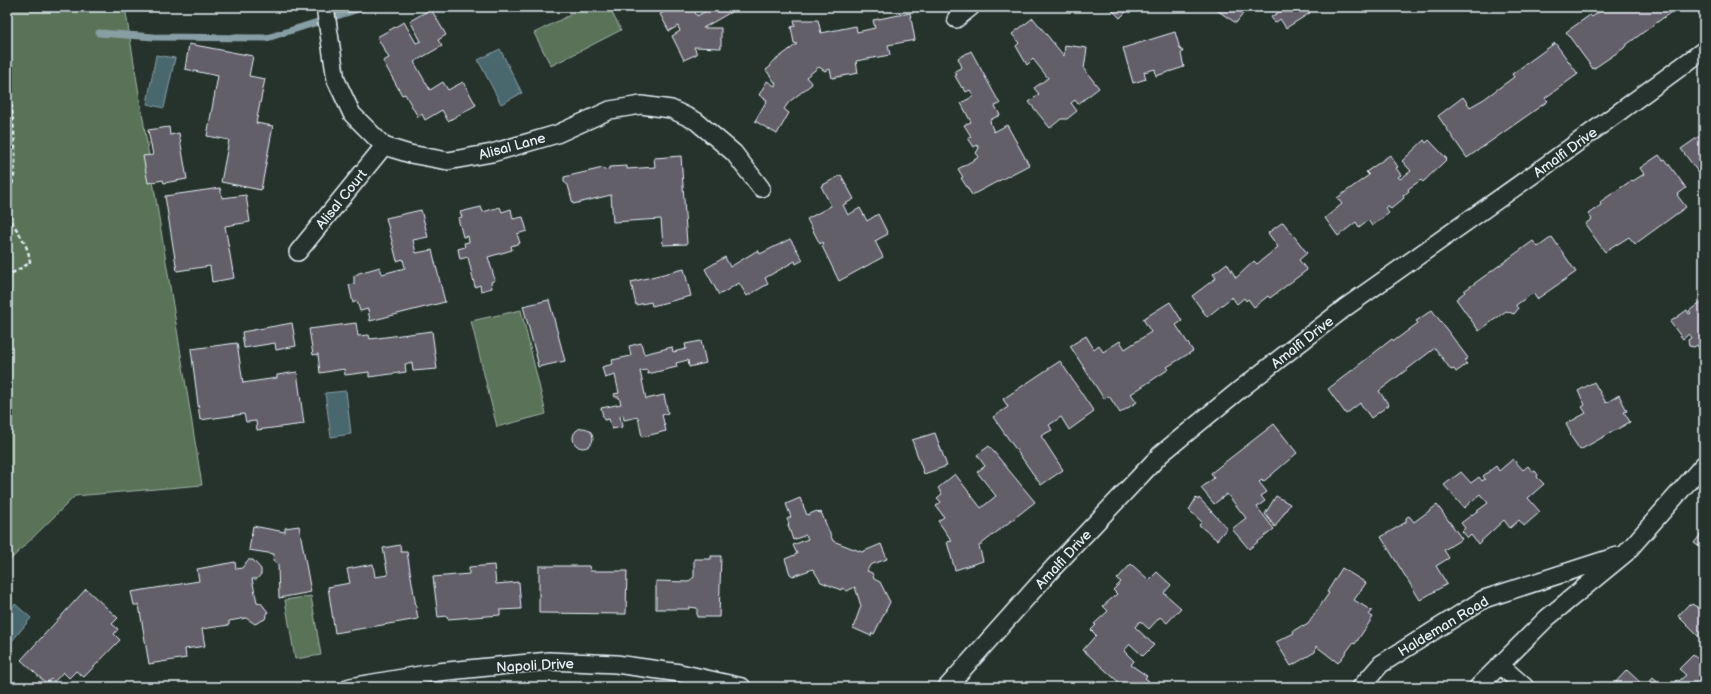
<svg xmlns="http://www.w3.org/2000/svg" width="1711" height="694" font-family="'Balsamiq Sans',sans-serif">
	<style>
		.green { fill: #5a7358; stroke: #a1b2a8 }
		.water { fill: #48676e; stroke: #889ea5 }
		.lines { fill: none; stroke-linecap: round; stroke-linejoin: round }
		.stream { stroke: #889ea5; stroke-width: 7 }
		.building { fill: #625e69; stroke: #e8f1f8 }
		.minor-casing { stroke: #e8f1f8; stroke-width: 20 }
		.path { stroke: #e8f1f8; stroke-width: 2.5; stroke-dasharray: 4 3; stroke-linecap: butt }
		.minor { stroke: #26332d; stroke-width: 17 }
		.labels { text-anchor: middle; stroke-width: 3.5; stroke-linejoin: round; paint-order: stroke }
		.street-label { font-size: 14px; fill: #e8f1f8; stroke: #26332d }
	</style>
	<rect width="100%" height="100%" fill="#26332d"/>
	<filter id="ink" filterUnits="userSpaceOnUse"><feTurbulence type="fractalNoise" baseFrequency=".025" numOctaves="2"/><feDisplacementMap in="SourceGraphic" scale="8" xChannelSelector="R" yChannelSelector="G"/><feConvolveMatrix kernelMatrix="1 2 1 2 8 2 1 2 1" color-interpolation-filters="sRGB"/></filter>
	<g filter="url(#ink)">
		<path class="green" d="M 7,7 L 125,7 L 202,485 L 75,496 L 7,563 Z
			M 586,7 L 609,7 L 621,30 L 551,66 L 534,33 Z
			M 521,310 L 546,414 L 497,427 L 471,321 Z
			M 311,596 L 321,655 L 295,659 L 285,600 Z"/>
		<path class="water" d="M 500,49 L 522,93 L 501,104 L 478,60 Z
			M 156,55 L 175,58 L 164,108 L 147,104 Z
			M 346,391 L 351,434 L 331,437 L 325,393 Z
			M 15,604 L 31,618 L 7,647 L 7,614 Z"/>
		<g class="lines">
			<path class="stream" d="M 99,33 L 154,37 L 267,38 L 365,7"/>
		</g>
		<path class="building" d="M 673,7 L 692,7 L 697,16 L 713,7 L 728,7 L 731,12 L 703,28 L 721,28 L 721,48 L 694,47 L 697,54 L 684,60 L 672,36 L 680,31 L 678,26 L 669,31 L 660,14 Z
			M 1109,7 L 1131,7 L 1120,18 Z
			M 1212,7 L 1248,7 L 1236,23 Z
			M 1287,7 L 1306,7 L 1310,13 L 1286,28 L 1280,19 L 1275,23 L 1271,17 Z
			M 1605,7 L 1678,7 L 1626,45 L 1624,48 L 1593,69 L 1566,32 L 1590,15 L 1592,17 Z
			M 431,9 L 446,35 L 438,40 L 442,46 L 414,62 L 430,90 L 443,82 L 448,90 L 463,82 L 476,105 L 448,121 L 442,110 L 425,120 L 422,114 L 418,117 L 405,94 L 402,95 L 383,61 L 389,58 L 377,37 L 404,22 L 416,43 L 421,41 L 410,21 Z
			M 910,13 L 915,40 L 888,45 L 890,55 L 856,61 L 858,73 L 832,78 L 830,69 L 825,71 L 819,67 L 806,77 L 812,84 L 789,102 L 784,109 L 789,113 L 777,134 L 755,121 L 767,100 L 759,95 L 767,81 L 775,86 L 776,84 L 766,70 L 771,66 L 770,64 L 797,44 L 794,43 L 791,27 L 795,26 L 794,20 L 818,20 L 821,33 L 856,26 L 857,32 L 875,28 L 873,20 Z
			M 1033,18 L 1064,56 L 1065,45 L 1087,48 L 1084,69 L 1099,88 L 1078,104 L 1075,100 L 1071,103 L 1077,111 L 1067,119 L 1061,119 L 1050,128 L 1029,102 L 1039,94 L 1034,88 L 1048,78 L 1033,59 L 1027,65 L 1016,46 L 1019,43 L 1012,34 Z
			M 1175,32 L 1180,49 L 1183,51 L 1181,54 L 1184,67 L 1156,76 L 1155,69 L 1144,72 L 1146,79 L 1133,83 L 1123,48 Z
			M 1555,43 L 1578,74 L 1545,98 L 1548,101 L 1467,158 L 1438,116 L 1463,97 L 1470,107 L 1484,99 L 1514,77 L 1512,74 Z
			M 189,44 L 253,56 L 249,76 L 265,79 L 256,123 L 273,126 L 261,190 L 221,182 L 229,140 L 207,136 L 218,76 L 185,69 Z
			M 971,51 L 1000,104 L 995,106 L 1000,115 L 990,120 L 991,125 L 994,132 L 1007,125 L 1029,165 L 972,195 L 961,178 L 963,177 L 958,169 L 979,157 L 976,153 L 979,148 L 977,145 L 974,147 L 968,138 L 971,136 L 964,125 L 971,122 L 961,103 L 974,96 L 970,90 L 966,92 L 963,87 L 962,88 L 955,76 L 957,75 L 955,71 L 962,67 L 958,58 Z
			M 169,127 L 170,135 L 179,133 L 187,179 L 164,183 L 163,180 L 148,183 L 143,156 L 153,155 L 148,130 Z
			M 1704,133 L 1704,180 L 1681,149 Z
			M 1424,140 L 1426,143 L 1429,140 L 1447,159 L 1423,182 L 1421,180 L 1408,189 L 1409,191 L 1403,196 L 1404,198 L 1391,209 L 1388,205 L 1385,208 L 1389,213 L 1372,226 L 1368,220 L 1359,227 L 1356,222 L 1338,236 L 1325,218 L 1342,204 L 1337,198 L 1369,175 L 1366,172 L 1390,155 L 1398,167 L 1396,168 L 1401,175 L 1398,177 L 1400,179 L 1411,171 L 1402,161 Z
			M 1659,155 L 1663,160 L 1665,159 L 1686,188 L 1677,195 L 1686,207 L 1635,244 L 1629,237 L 1605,252 L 1585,224 L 1592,219 L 1588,214 L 1601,205 L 1600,202 L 1632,180 L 1633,181 L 1644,174 L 1640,168 Z
			M 681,156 L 687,244 L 663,245 L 661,219 L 613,222 L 611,195 L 573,204 L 568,185 L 564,182 L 564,177 L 603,168 L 604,170 L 609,169 L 609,167 L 627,166 L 627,169 L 655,167 L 654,158 Z
			M 841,175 L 854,199 L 843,205 L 848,215 L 860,208 L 867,221 L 878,214 L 888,234 L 875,241 L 883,257 L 839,281 L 822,246 L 824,245 L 823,242 L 820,244 L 807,219 L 831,206 L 821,186 Z
			M 220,188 L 222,198 L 246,195 L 250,222 L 225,226 L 234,278 L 212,282 L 210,266 L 177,271 L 165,196 Z
			M 481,207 L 483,212 L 500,207 L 502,212 L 511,209 L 513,219 L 523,217 L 527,231 L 517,234 L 520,243 L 511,246 L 512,250 L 488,257 L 495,280 L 491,282 L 492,288 L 481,291 L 480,285 L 475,287 L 468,257 L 460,259 L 458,249 L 465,247 L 464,243 L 469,242 L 468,236 L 463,237 L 458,218 L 462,217 L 460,212 Z
			M 421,210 L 428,237 L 413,240 L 416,253 L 432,250 L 445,302 L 370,321 L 368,309 L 360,311 L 357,301 L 353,303 L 349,285 L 354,284 L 354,276 L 359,273 L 380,267 L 382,274 L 405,268 L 403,259 L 397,261 L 386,218 Z
			M 1283,222 L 1307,253 L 1299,260 L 1307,270 L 1270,298 L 1268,296 L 1254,307 L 1248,299 L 1246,301 L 1244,298 L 1237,304 L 1232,297 L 1207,317 L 1192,296 L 1216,278 L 1213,274 L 1227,263 L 1236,278 L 1254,261 L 1257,264 L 1278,247 L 1268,233 Z
			M 1552,237 L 1576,272 L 1537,299 L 1533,293 L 1516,305 L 1518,309 L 1514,314 L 1506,311 L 1479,331 L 1456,299 L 1465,292 L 1464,291 L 1533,241 L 1538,247 Z
			M 790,239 L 803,260 L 796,264 L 795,261 L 765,278 L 768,284 L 747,296 L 739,283 L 719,295 L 705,269 L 725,257 L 730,267 L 758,250 L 760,254 Z
			M 684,269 L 691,296 L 652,306 L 651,302 L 636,305 L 631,282 Z
			M 549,300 L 565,361 L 538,367 L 537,362 L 538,362 L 523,306 Z
			M 1702,301 L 1704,303 L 1704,350 L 1701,352 L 1697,345 L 1694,347 L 1689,346 L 1688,340 L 1691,338 L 1689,334 L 1683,339 L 1670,322 L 1687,310 L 1689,314 L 1691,313 L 1689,311 Z
			M 1170,302 L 1182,321 L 1176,325 L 1193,351 L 1167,367 L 1169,369 L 1131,394 L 1137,402 L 1120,413 L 1109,396 L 1104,399 L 1070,346 L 1086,336 L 1094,349 L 1099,345 L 1103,352 L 1120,341 L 1125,349 L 1151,332 L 1143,319 Z
			M 1432,310 L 1468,358 L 1464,361 L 1467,364 L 1456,372 L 1454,369 L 1451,370 L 1435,348 L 1379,391 L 1389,405 L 1371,418 L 1360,403 L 1346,414 L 1328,389 L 1392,339 L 1394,341 L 1418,323 L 1416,321 Z
			M 292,323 L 296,346 L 276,350 L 275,343 L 244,348 L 242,332 Z
			M 356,323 L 358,336 L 369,335 L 370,339 L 432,331 L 437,369 L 413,371 L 412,363 L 405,364 L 406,372 L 369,377 L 369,372 L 345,375 L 344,369 L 320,373 L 318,354 L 313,355 L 309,329 Z
			M 701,341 L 706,363 L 689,367 L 688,360 L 676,363 L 677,367 L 648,374 L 647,370 L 640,371 L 646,399 L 664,395 L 668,413 L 662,415 L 666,431 L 642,437 L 638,417 L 624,420 L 623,415 L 620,416 L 622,427 L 612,429 L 609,419 L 604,420 L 601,408 L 621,404 L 619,397 L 615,397 L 614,394 L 619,393 L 615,375 L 605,378 L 602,367 L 613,364 L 612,360 L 631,356 L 629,346 L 641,343 L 644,354 L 672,347 L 673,352 L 686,349 L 685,344 Z
			M 237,343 L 243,383 L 277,378 L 277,375 L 297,372 L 304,424 L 257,430 L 256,421 L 246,422 L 244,414 L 200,420 L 191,349 Z
			M 1060,361 L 1094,412 L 1069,430 L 1061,417 L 1049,425 L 1052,430 L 1041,436 L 1063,470 L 1041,485 L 993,417 L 1008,407 L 1003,399 Z
			M 1594,382 L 1606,403 L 1619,395 L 1627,411 L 1624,412 L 1630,422 L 1580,450 L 1570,435 L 1571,434 L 1566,424 L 1586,413 L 1582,407 L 1585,405 L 1578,391 Z
			M 1274,424 L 1297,453 L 1263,482 L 1262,480 L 1259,482 L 1267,492 L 1261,496 L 1265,501 L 1257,507 L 1274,529 L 1249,549 L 1232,529 L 1246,518 L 1227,494 L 1214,504 L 1201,488 L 1214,478 L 1211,473 Z
			M573 438a10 10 0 1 1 20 0a10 10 0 1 1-20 0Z
			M 935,433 L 947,466 L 924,474 L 912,440 Z
			M 989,446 L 1035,502 L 979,546 L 983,561 L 955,570 L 947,542 L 952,541 L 938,521 L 944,517 L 936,506 L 941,502 L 937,498 L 942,494 L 938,488 L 955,474 L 981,508 L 996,496 L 977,472 L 985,466 L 977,455 Z
			M 1513,459 L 1523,470 L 1528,466 L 1533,472 L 1535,471 L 1538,475 L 1537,477 L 1544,484 L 1528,498 L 1540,512 L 1524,526 L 1519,520 L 1510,528 L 1504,520 L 1478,544 L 1471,535 L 1468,538 L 1462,531 L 1465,528 L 1461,523 L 1488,503 L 1480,494 L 1464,508 L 1444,485 L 1461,472 L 1471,483 L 1479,477 L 1482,481 L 1485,479 L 1483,476 L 1496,466 L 1499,471 Z
			M 1276,496 L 1290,504 L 1275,527 L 1265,514 Z
			M 800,498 L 807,515 L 817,511 L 819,513 L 821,512 L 833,541 L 862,552 L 881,544 L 887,559 L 870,565 L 867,571 L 872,573 L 874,579 L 880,582 L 890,602 L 874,634 L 872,633 L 871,636 L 853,628 L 861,606 L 855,587 L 847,591 L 842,588 L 841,590 L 821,582 L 813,569 L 793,576 L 790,574 L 785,559 L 797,554 L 793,545 L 808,539 L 806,535 L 793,540 L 788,525 L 789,524 L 787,519 L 791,517 L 786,504 Z
			M 1196,498 L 1198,500 L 1199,498 L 1227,528 L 1217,540 L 1199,525 L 1202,522 L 1189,510 Z
			M 1437,505 L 1462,539 L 1444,550 L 1449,558 L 1436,566 L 1447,584 L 1420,600 L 1381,537 L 1406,522 L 1406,518 L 1408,516 L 1410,517 L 1414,522 Z
			M 253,526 L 285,532 L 285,528 L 299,526 L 311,592 L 279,598 L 278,564 L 273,560 L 274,554 L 249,550 Z
			M 1704,530 L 1704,550 L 1694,543 Z
			M 400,545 L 401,552 L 407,552 L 418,619 L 335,633 L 328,587 L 350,583 L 347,569 L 373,564 L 375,577 L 388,575 L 383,548 Z
			M 711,556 L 721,556 L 719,617 L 697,617 L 697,608 L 689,607 L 689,609 L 656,609 L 656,581 L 688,582 L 694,577 L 694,559 L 711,559 Z
			M 248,560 L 253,560 L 261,569 L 261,574 L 257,579 L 252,579 L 257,602 L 261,603 L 268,612 L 265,619 L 255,624 L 246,618 L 229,621 L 229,625 L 202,629 L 205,646 L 185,649 L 186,658 L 149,664 L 139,605 L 134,605 L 131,592 L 199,581 L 197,569 L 235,562 L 236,569 L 242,568 Z
			M 1131,564 L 1149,580 L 1157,572 L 1171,585 L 1164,593 L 1181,608 L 1167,623 L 1160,617 L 1149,629 L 1140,621 L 1135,627 L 1154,645 L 1143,656 L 1130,644 L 1124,651 L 1134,661 L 1131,665 L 1147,676 L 1145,678 L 1149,681 L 1144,687 L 1124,687 L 1083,650 L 1096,635 L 1091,630 L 1096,625 L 1094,624 L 1108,611 L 1103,606 L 1117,594 L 1113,590 L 1121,582 L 1117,579 Z
			M 494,565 L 496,584 L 519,582 L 521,609 L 500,610 L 500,615 L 448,619 L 447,616 L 438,617 L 433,577 L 469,574 L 469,567 Z
			M 539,566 L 589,566 L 590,571 L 627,571 L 626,614 L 539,613 Z
			M 1342,568 L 1366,583 L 1354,600 L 1372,611 L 1369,615 L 1373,617 L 1355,644 L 1353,643 L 1338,663 L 1316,646 L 1315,652 L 1291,666 L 1276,642 L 1294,633 L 1293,631 L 1303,625 L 1303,627 L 1308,624 L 1329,593 L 1327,592 Z
			M 86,589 L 118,618 L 112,624 L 118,629 L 114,634 L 120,640 L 84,677 L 76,671 L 69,678 L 63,672 L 54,682 L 51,679 L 46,683 L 21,660 Z
			M 1689,604 L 1690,606 L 1692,604 L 1704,611 L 1704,639 L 1702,640 L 1678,616 Z
			M 1704,650 L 1704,687 L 1674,687 L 1672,685 L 1677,680 L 1679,681 L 1686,675 L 1679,669 L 1693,655 L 1699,660 L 1701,658 L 1699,655 Z
			M 1627,670 L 1645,687 L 1611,687 Z
			M 1653,678 L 1663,687 L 1645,687 Z"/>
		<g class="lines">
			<defs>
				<path id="minor" d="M 325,7 L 336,80 L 352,114 L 384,146 L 410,154 L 448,161 L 492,153 L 557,134 L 610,110 L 641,105 L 671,109 L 696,121 L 734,153 L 761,188
					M 956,19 L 971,7
					M 298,252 L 384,146
					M 1500,665 L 1525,687
					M 350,687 L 438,672 L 549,661 L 616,664 L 680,673 L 742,687
					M 947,687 L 1054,567 L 1161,454 L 1238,391 L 1346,307 L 1541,169 L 1704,50
					M 1361,687 L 1381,664 L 1484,599 L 1617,556
					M 1478,687 L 1547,618 L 1626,553 L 1704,464"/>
			</defs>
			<use href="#minor" class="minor-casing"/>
			<path class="path" d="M 7,98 L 12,107 C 13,128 17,153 14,174 C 13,187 6,197 8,210 C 11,228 29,240 30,263 L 7,276"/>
			<use href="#minor" class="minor"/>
		</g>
	</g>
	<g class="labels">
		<g class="street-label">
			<text transform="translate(512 146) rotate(-15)" y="5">Alisal Lane</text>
			<text transform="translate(1565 152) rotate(-36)" y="5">Amalfi Drive</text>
			<text transform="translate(341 199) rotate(-51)" y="5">Alisal Court</text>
			<text transform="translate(1302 342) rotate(-38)" y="5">Amalfi Drive</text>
			<text transform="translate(1063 559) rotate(-47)" y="5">Amalfi Drive</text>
			<text transform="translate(1443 626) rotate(-31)" y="5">Haldeman Road</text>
			<text transform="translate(535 665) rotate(-3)" y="5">Napoli Drive</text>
		</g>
	</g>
	<rect width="1711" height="694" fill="none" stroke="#26332d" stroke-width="24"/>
	<rect x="12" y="12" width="1687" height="670" fill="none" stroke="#e8f1f8" stroke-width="1.5" filter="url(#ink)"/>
</svg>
